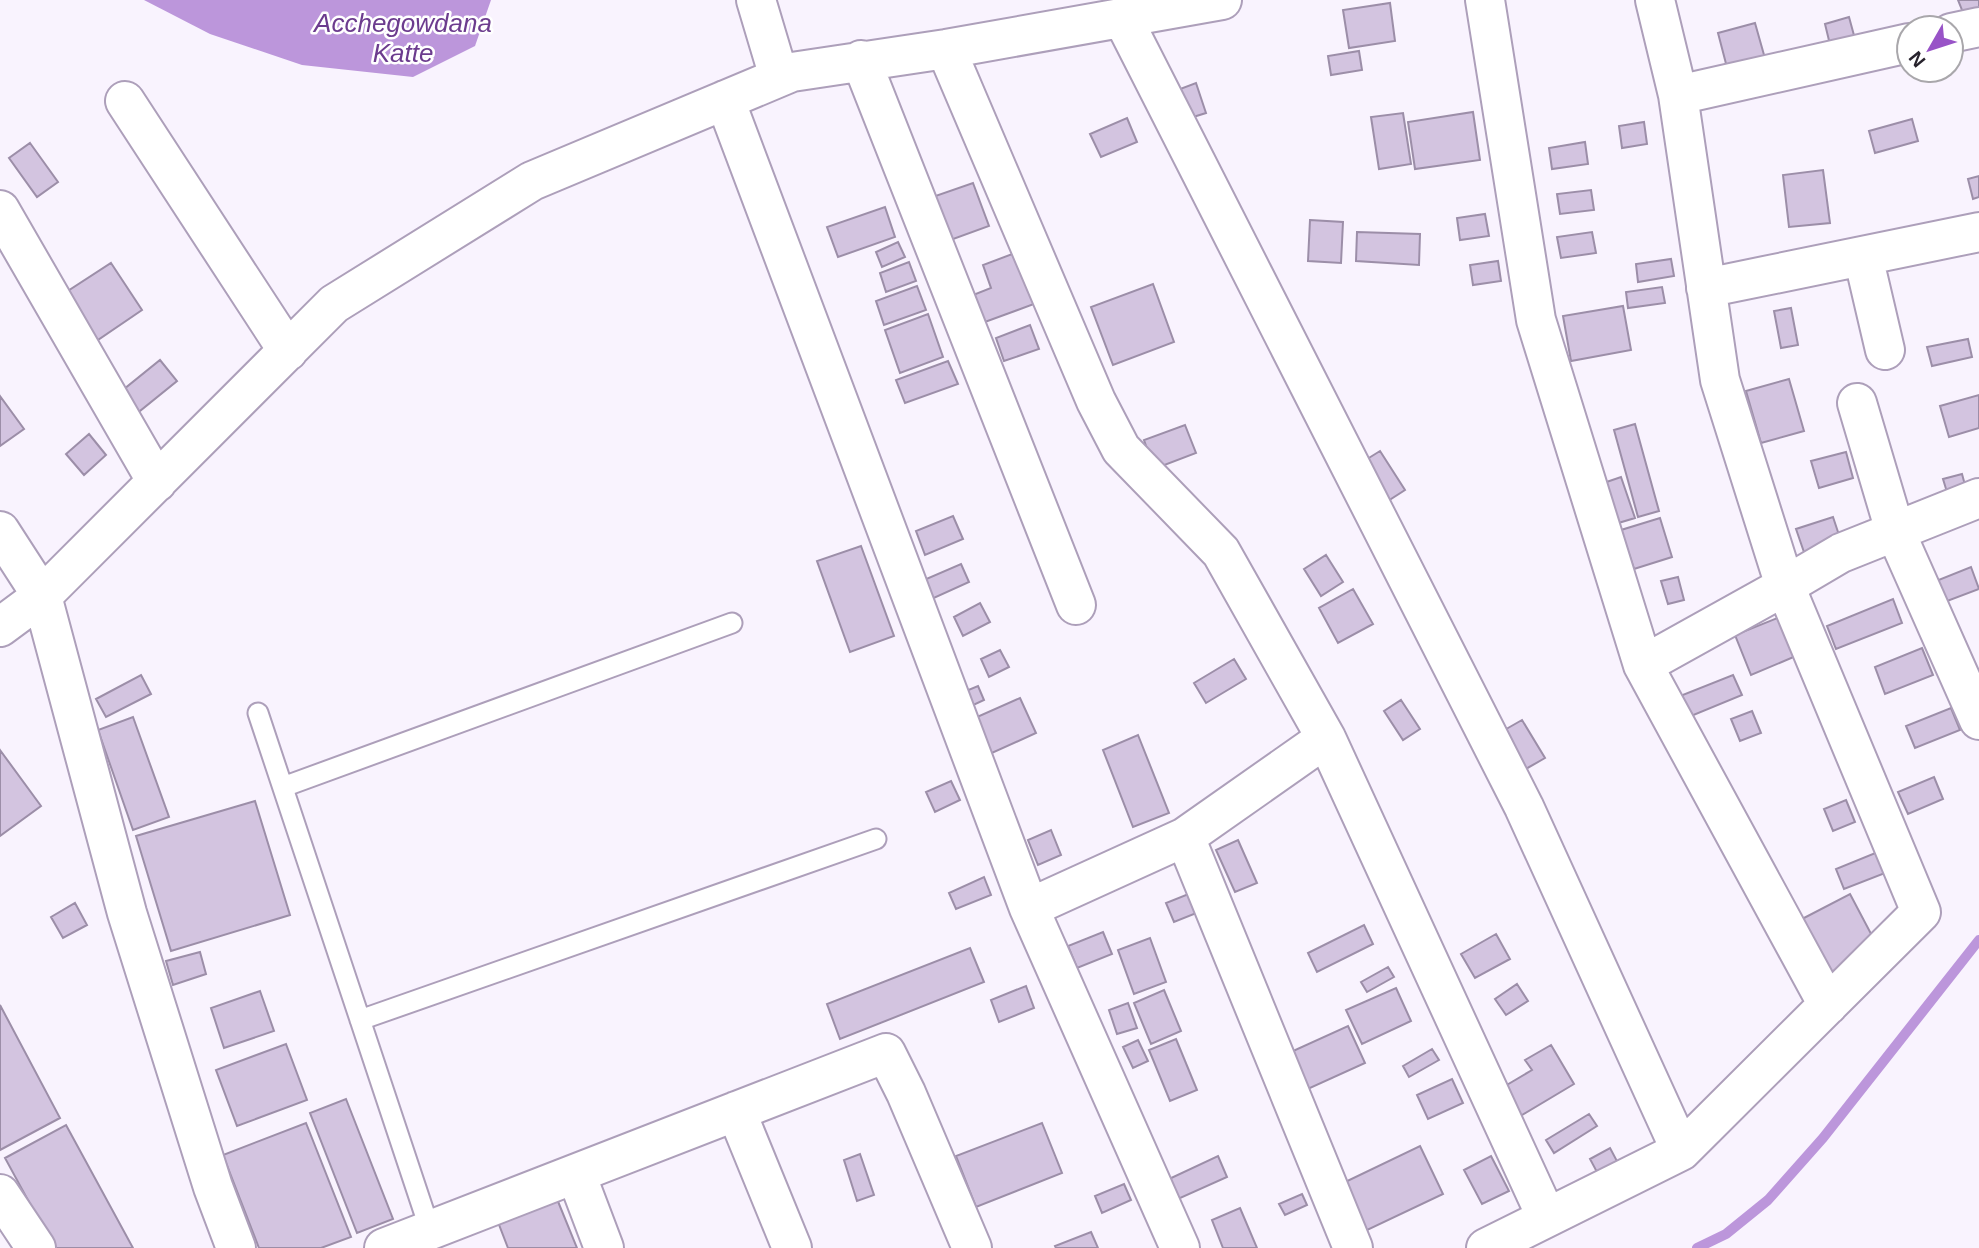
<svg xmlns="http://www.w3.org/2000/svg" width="1979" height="1248" font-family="Helvetica,sans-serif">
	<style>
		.water { fill: #bc96db }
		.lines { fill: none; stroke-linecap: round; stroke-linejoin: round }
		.stream { stroke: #bc96db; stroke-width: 10 }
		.building { fill: #d3c4e0; stroke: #9c8ea8; stroke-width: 2 }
		.service-casing { stroke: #ad9fba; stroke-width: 23 }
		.minor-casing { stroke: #ad9fba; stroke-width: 42 }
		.service { stroke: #fff; stroke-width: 19 }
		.minor { stroke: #fff; stroke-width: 38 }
		.labels { text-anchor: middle; stroke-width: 5; stroke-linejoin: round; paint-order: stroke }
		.water-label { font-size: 26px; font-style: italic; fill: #6c3c8e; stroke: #fff }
	</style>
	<rect width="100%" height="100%" fill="#f9f3fe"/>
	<path class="water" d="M 144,0 L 491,0 L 475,46 L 413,77 L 302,65 L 210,34 Z"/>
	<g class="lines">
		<path class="stream" d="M 1697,1248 L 1726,1234 L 1768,1200 L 1823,1138 L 1979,940"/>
	</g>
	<path class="building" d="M 1958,0 L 1979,0 L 1979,15 L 1966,20 Z
		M 1390,3 L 1395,41 L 1349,48 L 1343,10 Z
		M 1849,17 L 1858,50 L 1833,57 L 1825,24 Z
		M 1755,23 L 1768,69 L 1730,79 L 1718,33 Z
		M 1359,51 L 1362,70 L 1331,75 L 1328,56 Z
		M 1196,83 L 1206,113 L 1190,118 L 1180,89 Z
		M 1473,112 L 1480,160 L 1415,169 L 1408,122 Z
		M 1403,113 L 1411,164 L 1379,169 L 1371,117 Z
		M 1127,118 L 1137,142 L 1101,157 L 1090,134 Z
		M 1912,119 L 1918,141 L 1875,153 L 1869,131 Z
		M 1644,122 L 1647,144 L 1622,148 L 1619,126 Z
		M 1585,142 L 1588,164 L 1552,169 L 1549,148 Z
		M 30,143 L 58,182 L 37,197 L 9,158 Z
		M 1823,170 L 1830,223 L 1789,227 L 1783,175 Z
		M 1979,176 L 1979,197 L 1973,199 L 1968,179 Z
		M 973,183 L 989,226 L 934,246 L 918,202 Z
		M 1591,190 L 1594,210 L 1560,214 L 1557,194 Z
		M 885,207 L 895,237 L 838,257 L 827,227 Z
		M 1485,214 L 1489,236 L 1460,240 L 1457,218 Z
		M 1310,220 L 1343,222 L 1341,263 L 1308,261 Z
		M 1357,232 L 1420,234 L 1419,265 L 1356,261 Z
		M 1592,232 L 1596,253 L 1561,258 L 1557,237 Z
		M 898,242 L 905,257 L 882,267 L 876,252 Z
		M 1015,253 L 1034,304 L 974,326 L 963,299 L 991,288 L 983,265 Z
		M 1671,259 L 1674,276 L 1638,282 L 1636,264 Z
		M 1498,261 L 1501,281 L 1473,285 L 1470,265 Z
		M 909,262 L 916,281 L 886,292 L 880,273 Z
		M 111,263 L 142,310 L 89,346 L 57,298 Z
		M 1153,284 L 1174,342 L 1113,365 L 1091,307 Z
		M 917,286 L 926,310 L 884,325 L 876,301 Z
		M 1662,287 L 1665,303 L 1628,308 L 1626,292 Z
		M 1623,306 L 1631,350 L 1571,361 L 1563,316 Z
		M 1791,308 L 1798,345 L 1781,348 L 1774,311 Z
		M 928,314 L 943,357 L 900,373 L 885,330 Z
		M 1030,325 L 1039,349 L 1004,361 L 996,338 Z
		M 1968,339 L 1972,357 L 1932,366 L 1927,347 Z
		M 160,360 L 177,381 L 130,419 L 113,398 Z
		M 948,361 L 958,384 L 905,403 L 896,380 Z
		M 1789,379 L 1804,431 L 1761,443 L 1746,391 Z
		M 1979,395 L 1979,428 L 1949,437 L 1940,406 Z
		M 0,396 L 24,429 L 0,446 Z
		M 1635,424 L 1659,511 L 1638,517 L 1614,430 Z
		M 1185,425 L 1196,453 L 1154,469 L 1144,440 Z
		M 89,434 L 106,455 L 84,475 L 66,454 Z
		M 1380,451 L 1405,490 L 1380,506 L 1356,466 Z
		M 1846,452 L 1853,478 L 1819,488 L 1811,461 Z
		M 1962,474 L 1968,496 L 1950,502 L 1943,479 Z
		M 1621,477 L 1635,518 L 1605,527 L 1592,487 Z
		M 953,516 L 963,539 L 925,555 L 916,531 Z
		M 1833,517 L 1842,544 L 1805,555 L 1796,529 Z
		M 1660,518 L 1672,557 L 1634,569 L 1621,530 Z
		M 861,546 L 894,636 L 850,652 L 817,561 Z
		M 1326,555 L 1343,582 L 1321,596 L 1304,569 Z
		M 961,564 L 969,582 L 925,602 L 917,583 Z
		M 1971,567 L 1979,589 L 1934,606 L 1926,585 Z
		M 1678,577 L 1684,600 L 1668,604 L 1661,581 Z
		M 1353,589 L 1373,624 L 1338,643 L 1319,608 Z
		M 1893,599 L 1902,623 L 1836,649 L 1827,626 Z
		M 980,603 L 990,622 L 963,636 L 954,617 Z
		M 1780,617 L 1796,656 L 1751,675 L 1735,635 Z
		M 1922,648 L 1933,675 L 1885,694 L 1875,667 Z
		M 1000,650 L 1009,667 L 989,677 L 981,659 Z
		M 1234,659 L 1246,679 L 1206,703 L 1194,683 Z
		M 141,675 L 151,694 L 106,717 L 96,699 Z
		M 1733,675 L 1742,695 L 1679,721 L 1670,700 Z
		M 978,686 L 984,700 L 967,708 L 961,693 Z
		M 1020,698 L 1036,733 L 983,757 L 968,721 Z
		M 1401,700 L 1420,729 L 1403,740 L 1384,711 Z
		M 1951,708 L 1960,730 L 1915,748 L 1906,726 Z
		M 1752,711 L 1761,733 L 1740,741 L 1731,719 Z
		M 133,717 L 169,817 L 133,830 L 98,730 Z
		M 1522,720 L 1545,758 L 1517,774 L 1494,736 Z
		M 1138,735 L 1169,813 L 1133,827 L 1103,750 Z
		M 0,750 L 41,806 L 0,836 Z
		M 1934,777 L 1943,799 L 1908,814 L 1898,792 Z
		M 951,781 L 960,800 L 935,812 L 926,792 Z
		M 1846,800 L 1855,822 L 1833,831 L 1824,809 Z
		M 255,801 L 290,915 L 171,951 L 136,836 Z
		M 1051,830 L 1061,855 L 1038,865 L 1028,840 Z
		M 1238,840 L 1257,883 L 1235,892 L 1216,850 Z
		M 1890,847 L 1898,868 L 1844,889 L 1836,869 Z
		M 984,877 L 991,895 L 956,909 L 949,893 Z
		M 1191,893 L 1199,912 L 1174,922 L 1166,903 Z
		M 1850,894 L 1878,947 L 1830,973 L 1802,919 Z
		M 75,903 L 87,925 L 63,938 L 51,917 Z
		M 1364,925 L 1373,944 L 1317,972 L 1308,953 Z
		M 1103,932 L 1112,954 L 1077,968 L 1068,946 Z
		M 1496,934 L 1510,959 L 1475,978 L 1461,954 Z
		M 1150,938 L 1166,982 L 1134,994 L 1118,950 Z
		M 970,948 L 984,982 L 840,1039 L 827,1004 Z
		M 200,952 L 206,974 L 173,985 L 166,961 Z
		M 1388,967 L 1394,977 L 1367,992 L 1361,982 Z
		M 1517,984 L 1528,1001 L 1506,1015 L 1495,999 Z
		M 1026,986 L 1034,1008 L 999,1022 L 991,1000 Z
		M 1396,988 L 1411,1021 L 1362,1044 L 1346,1010 Z
		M 1164,990 L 1181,1031 L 1151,1044 L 1134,1003 Z
		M 260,991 L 274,1031 L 224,1048 L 211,1008 Z
		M 1128,1003 L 1137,1028 L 1117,1034 L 1109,1010 Z
		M 0,1005 L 60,1118 L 0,1150 Z
		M 1348,1026 L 1365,1063 L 1299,1093 L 1282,1056 Z
		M 1176,1039 L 1197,1090 L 1170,1101 L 1149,1050 Z
		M 1138,1040 L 1148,1061 L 1133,1068 L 1123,1047 Z
		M 286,1044 L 307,1100 L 237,1126 L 216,1070 Z
		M 1551,1045 L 1574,1084 L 1517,1118 L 1500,1089 L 1532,1070 L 1525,1060 Z
		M 1432,1049 L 1439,1060 L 1409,1077 L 1403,1066 Z
		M 1452,1079 L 1463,1103 L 1428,1119 L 1417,1095 Z
		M 346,1099 L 393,1219 L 357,1233 L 310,1113 Z
		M 1589,1114 L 1597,1126 L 1554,1153 L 1546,1140 Z
		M 306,1123 L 351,1237 L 321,1248 L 259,1248 L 223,1155 Z
		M 1042,1123 L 1062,1173 L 976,1207 L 956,1156 Z
		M 66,1125 L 133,1248 L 54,1248 L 5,1158 Z
		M 1420,1146 L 1443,1194 L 1363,1232 L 1341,1184 Z
		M 1610,1148 L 1618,1163 L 1598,1174 L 1590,1159 Z
		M 860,1154 L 874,1195 L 857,1201 L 844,1160 Z
		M 1218,1156 L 1227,1177 L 1178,1199 L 1169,1179 Z
		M 1491,1156 L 1509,1191 L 1482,1204 L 1464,1170 Z
		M 1124,1184 L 1131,1200 L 1102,1213 L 1095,1196 Z
		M 1302,1194 L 1307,1205 L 1285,1215 L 1279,1204 Z
		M 557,1199 L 577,1248 L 508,1248 L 498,1222 Z
		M 1240,1208 L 1257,1248 L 1223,1248 L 1212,1220 Z
		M 1091,1232 L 1098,1248 L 1056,1248 L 1055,1246 Z"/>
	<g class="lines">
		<defs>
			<path id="service" d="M 258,713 L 430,1230
				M 283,787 L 732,623
				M 360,1020 L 876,839"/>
			<path id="minor" d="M 756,0 L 779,77
				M 1485,0 L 1536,320 L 1643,665 L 1828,1005
				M 1122,17 L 1524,807 L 1681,1151
				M 1951,33 L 1979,27
				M 946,49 L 1096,401 L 1121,449 L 1221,552 L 1326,738 L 1546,1216
				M 861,60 L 1076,605
				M 1678,95 L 1909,43
				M 725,100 L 1029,908 L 1180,1248
				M 125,101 L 288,351
				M 0,210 L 157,482
				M 1863,256 L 1885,350
				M 1706,288 L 1979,232
				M 1857,403 L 1895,531 L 1979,720
				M 0,531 L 42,596 L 127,913 L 213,1187 L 236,1248
				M 0,627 L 42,596 L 334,304 L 532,181 L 792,72 L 946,49 L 1222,0
				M 1643,665 L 1785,586 L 1720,380 L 1678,95 L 1655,0
				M 1185,837 L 1326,738
				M 1029,908 L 1185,837 L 1353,1248
				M 736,1111 L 792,1248
				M 576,1174 L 604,1248
				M 0,1194 L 36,1248
				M 384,1248 L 886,1053 L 906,1093 L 972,1248
				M 1486,1248 L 1681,1151 L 1921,912 L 1785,586 L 1841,553 L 1979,498"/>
		</defs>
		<use href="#service" class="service-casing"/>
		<use href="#minor" class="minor-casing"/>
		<use href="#service" class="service"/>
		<use href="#minor" class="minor"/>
	</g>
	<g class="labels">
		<g class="water-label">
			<text x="403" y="32">Acchegowdana<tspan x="403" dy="30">Katte</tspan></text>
		</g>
	</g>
	<g transform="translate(1930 49) rotate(231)"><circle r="33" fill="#ffffff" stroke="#a9a7ab" stroke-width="2"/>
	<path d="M0-5L12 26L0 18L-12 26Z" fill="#9853c7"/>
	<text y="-10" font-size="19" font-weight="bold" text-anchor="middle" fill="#28232d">N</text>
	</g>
</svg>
